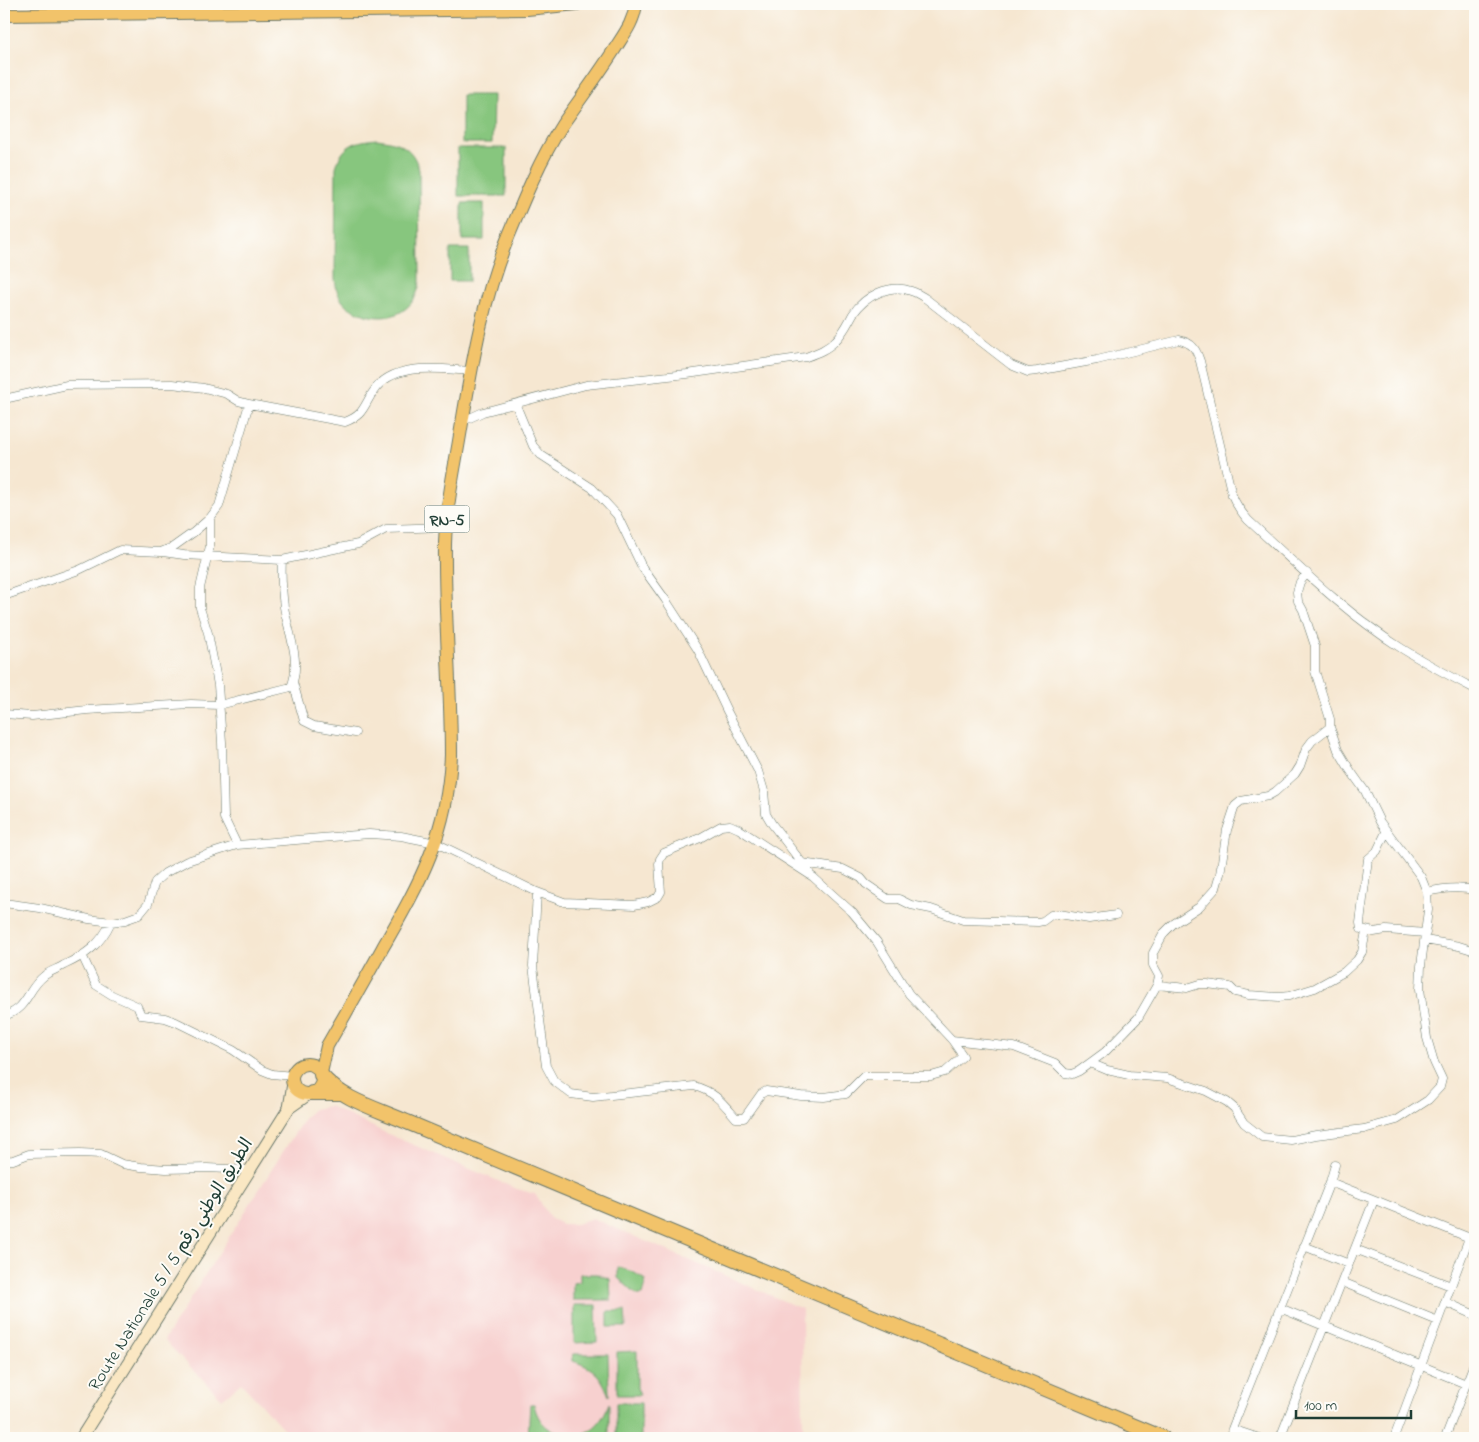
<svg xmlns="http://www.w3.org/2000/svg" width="1479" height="1442" font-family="'Indie Flower','Playpen Sans Arabic',sans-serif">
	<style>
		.built { fill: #f7d0cf }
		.green { fill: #87c67e; stroke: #538259 }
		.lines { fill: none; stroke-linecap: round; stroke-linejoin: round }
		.street-casing { stroke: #6a786b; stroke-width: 9 }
		.secondary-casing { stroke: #6a786b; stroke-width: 13 }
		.primary-casing { stroke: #6a786b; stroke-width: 14 }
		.highway-casing { stroke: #6a786b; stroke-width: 16 }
		.street { stroke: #fff; stroke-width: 8 }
		.secondary { stroke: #fae7c3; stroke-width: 11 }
		.primary { stroke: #f2c36a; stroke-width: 12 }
		.highway { stroke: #f2c36a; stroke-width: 14 }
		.labels { text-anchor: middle; stroke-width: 4; stroke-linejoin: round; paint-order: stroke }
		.shield { fill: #fdfcf7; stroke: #62766e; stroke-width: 1 }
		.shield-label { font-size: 16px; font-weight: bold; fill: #1f3d34 }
		.street-label { font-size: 18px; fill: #1f3d34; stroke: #fdfcf7 }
	</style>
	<rect width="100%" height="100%" fill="#fdfcf7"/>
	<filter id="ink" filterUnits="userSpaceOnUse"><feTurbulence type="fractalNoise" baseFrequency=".02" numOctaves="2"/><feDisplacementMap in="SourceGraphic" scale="10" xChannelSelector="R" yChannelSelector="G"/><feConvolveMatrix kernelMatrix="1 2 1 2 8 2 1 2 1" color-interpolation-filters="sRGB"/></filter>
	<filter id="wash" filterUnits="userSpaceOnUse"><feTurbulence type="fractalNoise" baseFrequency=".0096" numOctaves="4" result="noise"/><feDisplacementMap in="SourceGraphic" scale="20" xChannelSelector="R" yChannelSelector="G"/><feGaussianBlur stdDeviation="1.12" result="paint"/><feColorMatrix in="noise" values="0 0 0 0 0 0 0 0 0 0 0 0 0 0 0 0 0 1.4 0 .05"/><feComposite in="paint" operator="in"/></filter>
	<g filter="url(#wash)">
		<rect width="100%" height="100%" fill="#f6e7d1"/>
		<path class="built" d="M 329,1106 L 388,1134 L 517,1189 L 535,1194 L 551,1219 L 562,1224 L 577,1224 L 592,1218 L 802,1309 L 803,1438 L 292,1438 L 241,1383 L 222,1399 L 164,1340 L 305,1117 L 314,1109 Z"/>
		<path class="green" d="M 462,95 L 493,95 L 492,143 L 462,143 Z
			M 377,139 C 400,142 413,147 419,170 L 420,281 C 416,310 393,322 366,315 C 358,312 350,309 345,304 C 338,297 336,288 335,279 L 336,167 C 343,144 356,141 377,139 Z
			M 458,148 L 506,148 L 506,196 L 458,196 Z
			M 462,203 L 484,203 L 484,240 L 462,240 Z
			M 450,249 L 469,249 L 469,281 L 450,281 Z
			M 618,1267 L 633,1272 L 646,1280 L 642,1295 L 637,1295 L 618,1278 Z
			M 580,1274 L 597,1274 L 610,1279 L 611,1300 L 573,1300 L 573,1283 L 580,1282 Z
			M 574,1305 L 596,1305 L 597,1342 L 574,1343 Z
			M 608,1311 L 625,1311 L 626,1327 L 608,1327 Z
			M 637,1351 L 637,1388 L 640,1395 L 617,1395 L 617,1352 Z
			M 573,1354 L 608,1354 L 609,1396 C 601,1375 594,1368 573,1361 Z
			M 609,1403 L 609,1438 L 575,1438 C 594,1429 601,1425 609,1403 Z
			M 616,1403 L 641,1403 L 641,1438 L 616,1438 Z
			M 530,1404 L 534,1404 C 538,1424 550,1432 569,1437 L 569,1438 L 528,1438 Z"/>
	</g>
	<g filter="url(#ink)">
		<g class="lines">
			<defs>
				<path id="street" d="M 4,399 L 67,385 L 172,384 L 204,388 L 227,394 L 238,401 L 249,404 L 345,422 C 364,415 363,407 373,392 C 393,361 439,369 471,371
					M 516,405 L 533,446 L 541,455 L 592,488 L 617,515 L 642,567 L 665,599 L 698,650 L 727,711 L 758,771 L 764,791 L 766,814 L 772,824 L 809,872
					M 463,421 L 483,412 L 586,385 L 687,374 L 806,357 C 817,353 828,349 836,340 C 844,332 848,323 853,314 C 865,296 890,283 911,291 C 916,292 921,296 925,298 L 1011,365 L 1028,372 L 1037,371 L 1097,360 L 1179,340 C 1193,343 1196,349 1200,361 L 1232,495 C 1236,505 1241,512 1248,520 C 1297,565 1345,613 1401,648 C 1425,663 1450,676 1475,689
					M 210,518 L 210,546 L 200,588 L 200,608 L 208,633 L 218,685 L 222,742 L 224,818 L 237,845
					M 163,552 L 184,555 L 282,560 L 358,544 L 386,529 L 446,527
					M 4,596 L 79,570 L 120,550 L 161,552 L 173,547 L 194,532 L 210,518 L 219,506 L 249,404
					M 293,682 L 304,721 L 314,726 L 355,733
					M 4,714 L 32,716 L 87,710 L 191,704 L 219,705 L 291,687 C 302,662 288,631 284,607 C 282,591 281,576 282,560
					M 1386,832 L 1377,851 L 1368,859 L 1360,923 L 1361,929 L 1374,932 L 1386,930 L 1426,933
					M 802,863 L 843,869 L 861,878 L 866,884 L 888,899 L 899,899 L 911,905 L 931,909 L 963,920 L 1038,922 L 1043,921 L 1051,915 L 1059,914 L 1089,919 L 1116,915
					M 1427,892 C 1443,888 1459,887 1475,890
					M 4,903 L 40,908 L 89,919 L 111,922 L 125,920 L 139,915 L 148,904 L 155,882 L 165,873 L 187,861 L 237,845 L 369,834 L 401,836 L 436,843 L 537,892 L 564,902 L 634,905 L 648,902 L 658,897 L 661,892 L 659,864 L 660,859 L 664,853 L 700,838 L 721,826 L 730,825 L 739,829 L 813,877 L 852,912 L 877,942 L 909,994 L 952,1040 L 963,1056 L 945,1072 L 931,1076 L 864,1076 L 846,1094 L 824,1097 L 801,1096 L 766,1091 L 761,1094 L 744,1118 L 736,1118 C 722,1102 715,1092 694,1086 L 593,1097 L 571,1094 L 554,1081 L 546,1066 L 533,966 L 537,892
					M 1425,940 L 1459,946 L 1475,951
					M 82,955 L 96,985 L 112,995 L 137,1006 L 141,1015 L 165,1018 L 176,1022 L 233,1050 L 262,1070 L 272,1074 L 293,1076
					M 1157,985 L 1187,988 L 1200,984 L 1207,984 L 1230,987 L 1235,992 L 1249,995 L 1279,997 L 1289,996 L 1315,988 L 1344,972 L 1357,960 L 1362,952 L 1366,931
					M 4,1016 C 29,1008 26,990 44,976 C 49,971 58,969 64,965 C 86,955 101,944 111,922
					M 952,1040 L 1014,1047 L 1055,1063 L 1065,1073 L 1072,1074 L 1079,1071 L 1105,1052 L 1138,1018 L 1157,985 L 1159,976 L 1153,965 L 1153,953 L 1164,933 L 1173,924 L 1199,907 L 1216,888 L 1220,874 L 1227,830 L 1235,806 L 1241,801 L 1268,796 L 1275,792 L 1295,774 L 1300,766 L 1306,749 L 1312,741 L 1330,727 L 1330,719 L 1315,671 L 1315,646 L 1303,610 L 1298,601 L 1297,592 L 1300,582 L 1307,573
					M 1090,1063 L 1107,1070 L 1129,1075 L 1167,1078 L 1206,1091 L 1227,1102 L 1234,1108 L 1244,1123 L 1262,1137 L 1291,1140 L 1316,1135 L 1364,1129 L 1397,1120 L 1428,1100 L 1440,1087 L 1442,1079 L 1434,1062 L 1427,1038 L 1420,989 L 1421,966 L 1428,910 L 1427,892 L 1421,877 L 1380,822 L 1365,791 L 1350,770 L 1338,750 L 1330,727
					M 4,1161 L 13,1160 L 29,1154 L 80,1153 L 101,1154 L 122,1164 L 141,1167 L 166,1169 L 207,1168 L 249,1170
					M 1330,1182 L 1475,1240
					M 1304,1246 L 1349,1264
					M 1355,1249 L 1451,1286
					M 1342,1282 L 1438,1321
					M 1445,1302 L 1475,1315
					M 1280,1308 L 1466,1384
					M 1259,1438 L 1232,1429 L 1330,1182 L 1335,1165
					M 1280,1438 L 1374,1200
					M 1394,1438 L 1469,1238
					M 1445,1438 L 1475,1361"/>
				<path id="secondary" d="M 289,1108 L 293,1083
					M 81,1438 L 289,1108 L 309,1094"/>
				<path id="primary" d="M 4,15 L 527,9 L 577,4
					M292 1079a15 15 0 1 1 30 0a15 15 0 1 1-30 0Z
					M 321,1073 L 327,1046 C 346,1013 365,980 383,947 C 421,881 448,832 451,755 C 451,684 444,614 445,544 C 446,505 455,467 461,429 C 472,365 482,301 507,240 C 523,201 539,161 562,125 C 580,99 599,74 616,47 C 625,33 634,21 636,4"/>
				<path id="highway" d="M 321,1075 C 342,1100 378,1109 407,1122 L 1163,1438
					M 312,1093 L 341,1093"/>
			</defs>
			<use href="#street" class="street-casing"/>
			<use href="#secondary" class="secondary-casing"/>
			<use href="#primary" class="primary-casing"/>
			<use href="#highway" class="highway-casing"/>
			<use href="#street" class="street"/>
			<use href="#secondary" class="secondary"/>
			<use href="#primary" class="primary"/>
			<use href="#highway" class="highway"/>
		</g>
	</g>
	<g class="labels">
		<rect class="shield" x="424.5" y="505.5" width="45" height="27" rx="4"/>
		<g class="shield-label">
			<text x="447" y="525">RN-5</text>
		</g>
		<g class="street-label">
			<text transform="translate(170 1264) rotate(-58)" y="6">Route Nationale 5 / الطريق الوطني رقم 5</text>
		</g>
	</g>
	<rect width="1479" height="1442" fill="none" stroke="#fdfcf7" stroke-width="20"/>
	<path d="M1296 1410v8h115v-8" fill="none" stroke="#1f3d34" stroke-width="2.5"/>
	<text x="1304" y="1410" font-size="15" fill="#1f3d34" stroke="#fdfcf7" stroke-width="4" paint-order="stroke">100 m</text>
</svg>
